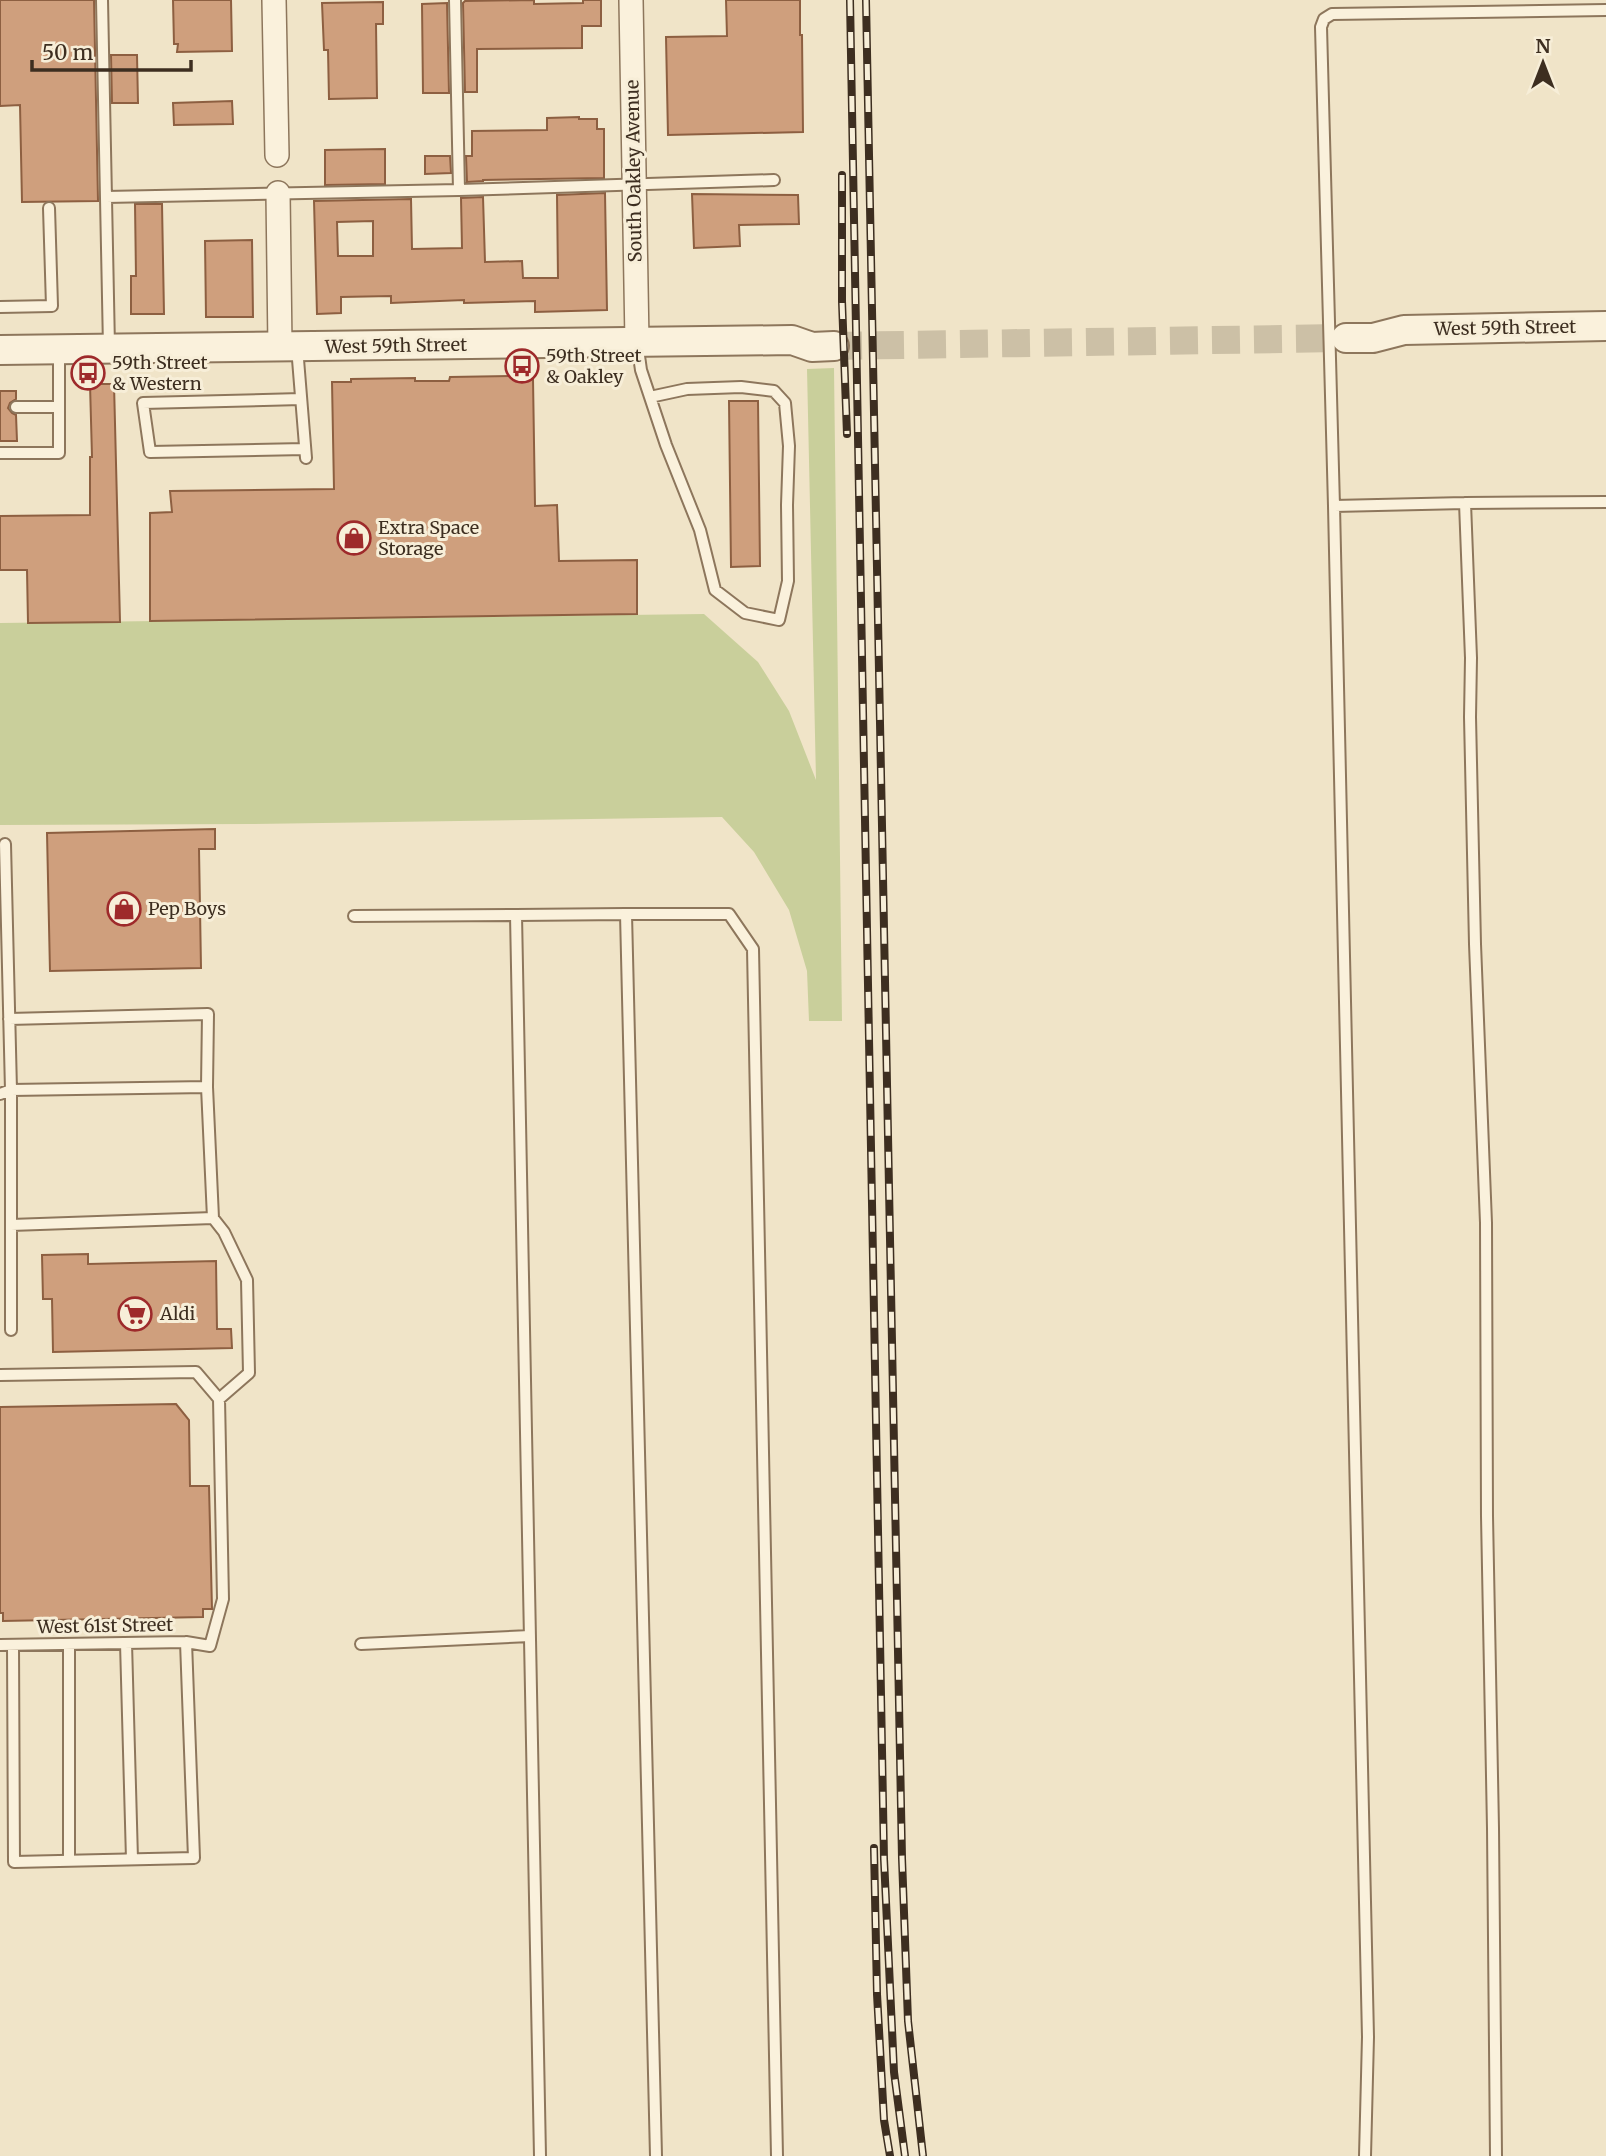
<svg xmlns="http://www.w3.org/2000/svg" width="1606" height="2156" font-family="Merriweather,serif">
	<style>
		.green { fill: #c9cf9b }
		.building { fill: #cf9f7d; stroke: #8d5f41; stroke-width: 2; fill-rule: evenodd }
		.lines { fill: none; stroke-linecap: round; stroke-linejoin: round }
		.tertiary-tunnel { stroke: #ccc0a6; stroke-width: 28; stroke-dasharray: 28 14; stroke-linecap: butt }
		.service-casing { stroke: #8d765c; stroke-width: 14 }
		.minor-casing { stroke: #8d765c; stroke-width: 26 }
		.tertiary-casing { stroke: #8d765c; stroke-width: 32 }
		.service { stroke: #faf1dc; stroke-width: 10 }
		.minor { stroke: #faf1dc; stroke-width: 23 }
		.tertiary { stroke: #faf1dc; stroke-width: 28 }
		.rail-casing { stroke: #3d2e20; stroke-width: 8 }
		.rail { stroke: #f7eed8; stroke-width: 5; stroke-dasharray: 16; stroke-linecap: butt }
		.labels { text-anchor: middle; stroke-width: 6; stroke-linejoin: round; paint-order: stroke }
		.street-label { font-size: 18px; fill: #3d2e20; stroke: #f7eed8 }
		.poi-label { font-size: 18px; fill: #3d2e20; stroke: #f7eed8; text-anchor: start }
	</style>
	<rect width="100%" height="100%" fill="#f0e4c8"/>
	<path class="green" d="M 834,368 L 842,1021 L 809,1021 L 807,971 L 789,910 L 754,852 L 722,817 L 249,824 L 0,825 L 0,623 L 704,614 L 758,662 L 789,711 L 816,780 L 807,369 Z"/>
	<path class="building" d="M 0,0 L 94,0 L 98,201 L 22,202 L 20,105 L 0,106 Z
		M 173,0 L 231,0 L 232,51 L 177,52 L 178,44 L 174,44 Z
		M 534,0 L 534,4 L 583,3 L 583,0 L 601,0 L 601,26 L 582,26 L 582,48 L 477,49 L 477,92 L 465,92 L 463,3 L 465,1 Z
		M 726,0 L 800,0 L 800,35 L 802,35 L 803,132 L 668,135 L 666,37 L 727,36 Z
		M 383,2 L 383,24 L 376,24 L 377,98 L 329,99 L 328,50 L 324,50 L 322,3 Z
		M 447,3 L 449,93 L 423,93 L 422,4 Z
		M 111,55 L 137,55 L 138,103 L 112,103 Z
		M 232,101 L 233,124 L 174,125 L 173,103 Z
		M 579,117 L 579,119 L 597,119 L 597,129 L 604,129 L 604,178 L 483,180 L 483,181 L 467,182 L 466,156 L 472,156 L 472,131 L 547,130 L 547,118 Z
		M 385,149 L 385,184 L 325,185 L 325,150 Z
		M 425,156 L 450,156 L 451,173 L 425,174 Z
		M 605,193 L 607,310 L 535,312 L 535,301 L 464,303 L 464,300 L 391,303 L 391,296 L 341,297 L 341,313 L 317,314 L 314,201 L 411,199 L 412,249 L 462,248 L 461,198 L 483,197 L 485,262 L 522,261 L 523,278 L 558,278 L 557,195 ZM 373,221 L 373,256 L 338,256 L 337,222 Z
		M 692,194 L 798,195 L 799,224 L 739,225 L 740,246 L 694,248 Z
		M 135,204 L 162,204 L 164,314 L 131,314 L 131,276 L 136,276 Z
		M 252,240 L 253,317 L 206,317 L 205,241 Z
		M 515,376 L 515,379 L 533,379 L 535,506 L 557,505 L 559,561 L 637,560 L 637,614 L 150,621 L 150,513 L 172,512 L 170,491 L 334,489 L 332,382 L 351,382 L 351,379 L 415,378 L 415,381 L 449,381 L 450,377 Z
		M 90,384 L 114,384 L 120,622 L 28,623 L 27,570 L 0,570 L 0,516 L 90,515 L 90,457 L 92,457 Z
		M 0,391 L 16,391 L 16,399 L 10,403 L 8,408 L 12,413 L 16,415 L 17,441 L 0,441 Z
		M 729,401 L 758,401 L 760,566 L 731,567 Z
		M 215,829 L 215,849 L 199,849 L 201,968 L 50,971 L 47,833 Z
		M 88,1254 L 88,1264 L 216,1261 L 217,1329 L 231,1329 L 232,1348 L 53,1352 L 52,1299 L 43,1299 L 42,1255 Z
		M 176,1404 L 189,1420 L 190,1486 L 209,1486 L 212,1609 L 203,1609 L 203,1617 L 3,1621 L 3,1613 L 0,1613 L 0,1407 Z"/>
	<g class="lines">
		<path class="tertiary-tunnel" d="M 834,346 L 1346,338"/>
		<defs>
			<path id="service" d="M 102,0 L 109,347
				M 455,0 L 459,190
				M 106,197 L 459,190 L 774,180
				M 0,307 L 52,306 L 49,208
				M 637,342 L 641,370 L 666,445 L 700,530 L 715,590 L 745,613 L 779,620 L 788,581 L 787,505 L 789,446 L 785,403 L 774,391 L 741,387 L 687,389 L 650,397
				M 297,347 L 306,458
				M 301,399 L 143,403 L 150,452 L 305,449
				M 16,407 L 59,407
				M 0,453 L 59,453 L 59,350
				M 1334,506 L 1321,27 L 1324,19 L 1332,14 L 1606,10
				M 5,844 L 11,1090 L 11,1330
				M 626,914 L 729,914 L 753,949 L 777,2156
				M 516,915 L 626,914 L 656,2156
				M 354,916 L 516,915 L 540,2156
				M 207,1087 L 213,1218 L 224,1232 L 247,1280 L 249,1373 L 219,1399
				M 0,1094 L 11,1090 L 207,1087 L 208,1014 L 9,1019
				M 11,1225 L 213,1218
				M 0,1375 L 196,1372 L 219,1399 L 223,1599 L 210,1646 L 186,1642 L 0,1645
				M 126,1643 L 132,1859
				M 69,1644 L 69,1860
				M 361,1644 L 530,1636
				M 13,1645 L 14,1862 L 194,1858 L 186,1642
				M 1365,2156 L 1368,2037 L 1334,506 L 1465,503
				M 1496,2156 L 1493,1828 L 1487,1516 L 1486,1223 L 1475,944 L 1470,717 L 1471,658 L 1465,503 L 1606,502"/>
			<path id="minor" d="M 274,0 L 277,155
				M 631,0 L 637,342
				M 278,193 L 280,347"/>
			<path id="tertiary" d="M 1346,338 L 1373,338 L 1404,330 L 1606,326
				M 0,350 L 792,340 L 812,347 L 834,346"/>
		</defs>
		<use href="#service" class="service-casing"/>
		<use href="#minor" class="minor-casing"/>
		<use href="#tertiary" class="tertiary-casing"/>
		<use href="#service" class="service"/>
		<use href="#minor" class="minor"/>
		<use href="#tertiary" class="tertiary"/>
		<defs>
			<path id="rail" d="M 850,0 L 884,1859 L 894,2072 L 905,2156
				M 866,0 L 902,1858 L 908,2021 L 923,2156
				M 842,175 L 842,301 L 847,434
				M 874,1848 L 877,1994 L 884,2120 L 890,2156"/>
		</defs>
		<use href="#rail" class="rail-casing"/>
		<use href="#rail" class="rail"/>
	</g>
	<defs>
		<symbol id="bus-ring" viewBox="-11 -11 22 22"><circle r="9.5" fill="#f7eed8" stroke="#9e2a2b" stroke-width="1.5"/><path d="M-5-6H5V4H4V6H2V4H-2V6H-4V4H-5ZM-3.5-4V0h7V-4ZM-3.5 1.2v1.5H-2V1.2ZM2 1.2v1.5H3.5V1.2Z" fill="#9e2a2b"/></symbol>
		<symbol id="shop-ring" viewBox="-11 -11 22 22"><circle r="9.5" fill="#f7eed8" stroke="#9e2a2b" stroke-width="1.5"/><path d="M-5-2.5h2.3a2.7 3.5 0 0 1 5.4 0H5L5.5 6h-11ZM-1.5-2.5h3a1.5 2.3 0 0 0-3 0Z" fill="#9e2a2b"/></symbol>
		<symbol id="supermarket-ring" viewBox="-11 -11 22 22"><circle r="9.5" fill="#f7eed8" stroke="#9e2a2b" stroke-width="1.5"/><path d="M-6-5.5h2.5l.6 2H6L4.5 2H-2.5L-4.4-4H-6ZM-1.5 3.2a1.3 1.3 0 1 0 .1 0ZM3 3.2a1.3 1.3 0 1 0 .1 0Z" fill="#9e2a2b"/></symbol>
	</defs>
	<g fill-rule="evenodd">
		<use href="#bus-ring" x="503" y="347" width="38" height="38"/>
		<use href="#bus-ring" x="69" y="354" width="38" height="38"/>
		<use href="#shop-ring" x="335" y="519" width="38" height="38"/>
		<use href="#shop-ring" x="105" y="890" width="38" height="38"/>
		<use href="#supermarket-ring" x="116" y="1295" width="38" height="38"/>
	</g>
	<g class="labels">
		<g class="street-label">
			<text transform="translate(634 171) rotate(-91)" y="6">South Oakley Avenue</text>
			<text transform="translate(1505 328) rotate(-1)" y="6">West 59th Street</text>
			<text transform="translate(396 346) rotate(-1)" y="6">West 59th Street</text>
			<text transform="translate(105 1626) rotate(-1)" y="6">West 61st Street</text>
		</g>
		<g class="poi-label">
			<text x="546" y="362">59th Street<tspan x="546" dy="21">&amp; Oakley</tspan></text>
			<text x="112" y="369">59th Street<tspan x="112" dy="21">&amp; Western</tspan></text>
			<text x="378" y="534">Extra Space<tspan x="378" dy="21">Storage</tspan></text>
			<text x="148" y="915">Pep Boys</text>
			<text x="160" y="1320">Aldi</text>
		</g>
	</g>
	<g transform="translate(1543 63)" stroke="#f7eed8" stroke-width="5" paint-order="stroke">
	<path d="M0-5L12 26L0 18L-12 26Z" fill="#3d2e20"/>
	<text y="-10" font-size="19" font-weight="bold" text-anchor="middle" fill="#3d2e20">N</text>
	</g>
	<path d="M32 60v10h159v-10" fill="none" stroke="#3d2e20" stroke-width="3.5"/>
	<text x="42" y="60" font-size="21" fill="#3d2e20" stroke="#f7eed8" stroke-width="5" paint-order="stroke">50 m</text>
</svg>
